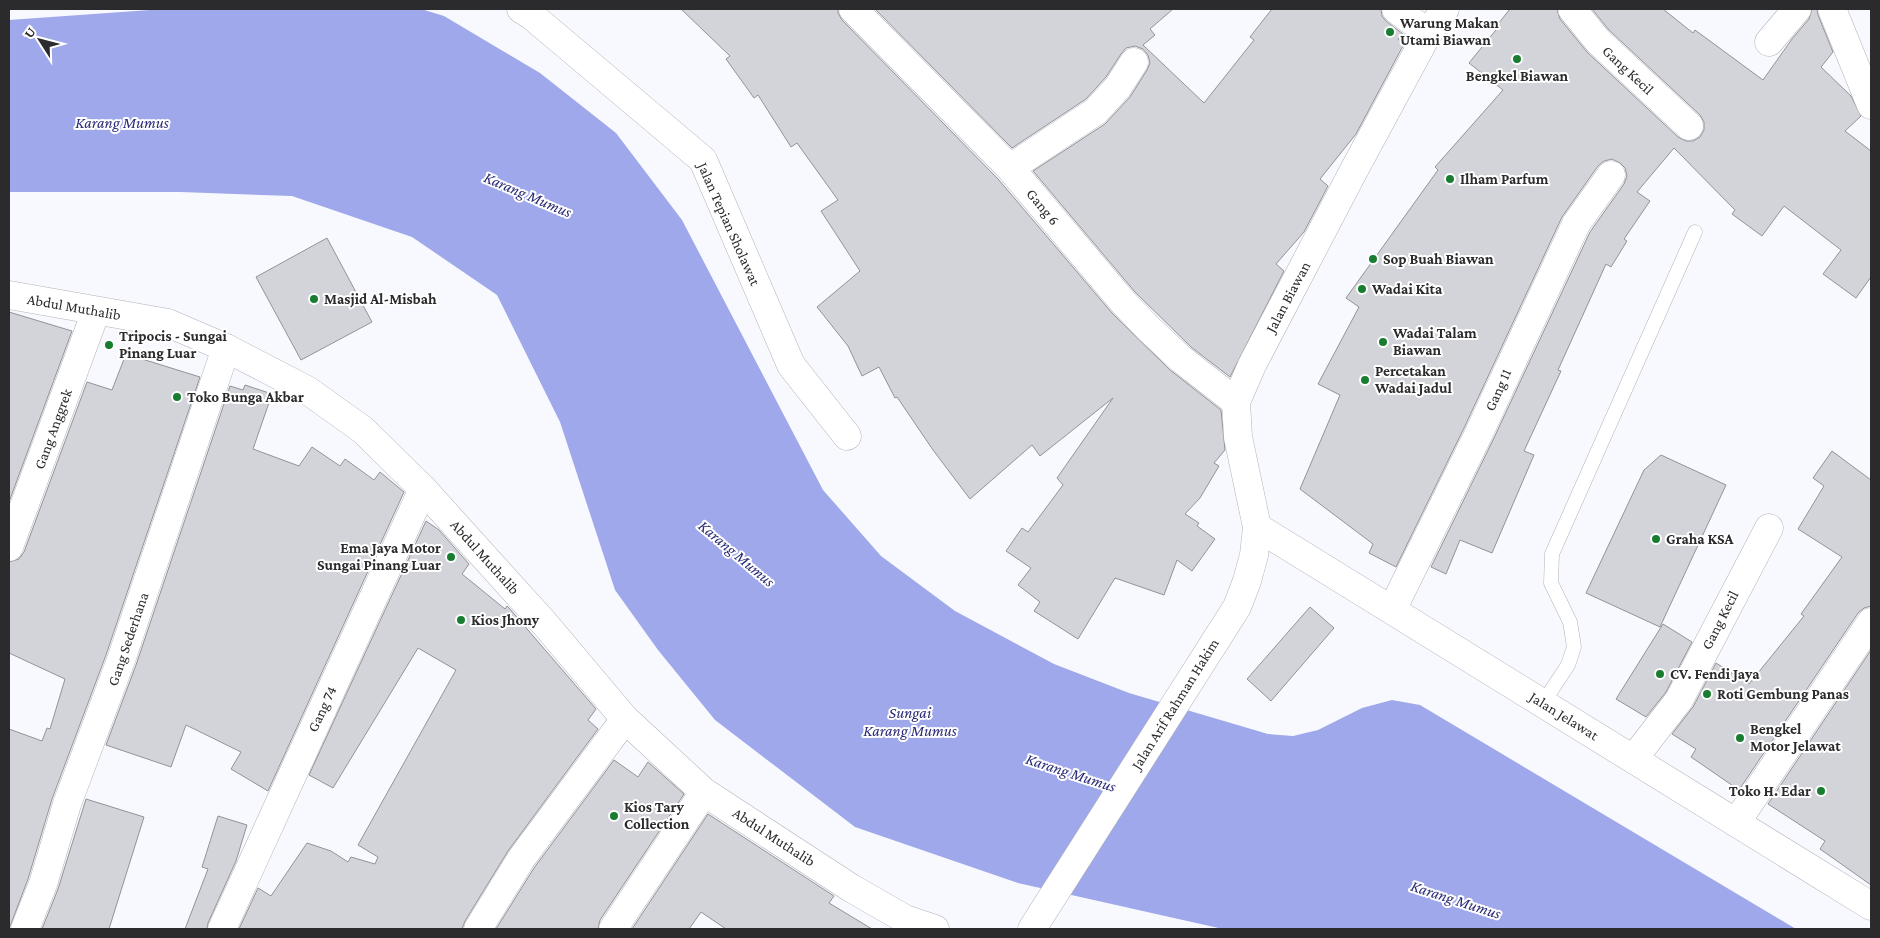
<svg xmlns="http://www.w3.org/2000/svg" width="1880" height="938" font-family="'Crimson Pro',serif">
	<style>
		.water { fill: #9ea8ea }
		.building { fill: #d3d4d9; stroke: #929398 }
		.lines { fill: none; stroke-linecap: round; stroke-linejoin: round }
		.service-casing { stroke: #b2b3b8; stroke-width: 15 }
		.minor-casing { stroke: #b2b3b8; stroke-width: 29 }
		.tertiary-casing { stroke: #b2b3b8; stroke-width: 29 }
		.service { stroke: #fff; stroke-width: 14 }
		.minor { stroke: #fff; stroke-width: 28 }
		.tertiary { stroke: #fff; stroke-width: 28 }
		.poi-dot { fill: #187d30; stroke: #fff; stroke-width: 2 }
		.labels { text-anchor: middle; stroke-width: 4; stroke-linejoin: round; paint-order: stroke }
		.poi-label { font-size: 15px; font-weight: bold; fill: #2b2b2d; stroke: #fff; text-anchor: start }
		.street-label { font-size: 15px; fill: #2b2b2d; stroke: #fff }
		.water-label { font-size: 16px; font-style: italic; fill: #2a2b76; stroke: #fff }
	</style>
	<rect width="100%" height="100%" fill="#f8f9ff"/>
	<path class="water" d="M 164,9 L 421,9 L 444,16 L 540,73 L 616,133 L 682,220 L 823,490 L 881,556 L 955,611 L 1054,664 L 1129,693 L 1268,734 L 1293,736 L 1318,730 L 1362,708 L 1392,700 L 1420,705 L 1796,929 L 1223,929 L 1018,883 L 855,827 L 715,720 L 658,650 L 615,590 L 560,422 L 497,295 L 412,237 L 292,196 L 180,192 L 9,192 L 9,20 Z"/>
	<path class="building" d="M 681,9 L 838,9 L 838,13 L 842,20 L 998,179 L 1112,313 L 1170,370 L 1221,410 L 1225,450 L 1214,463 L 1219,466 L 1200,498 L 1185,514 L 1199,523 L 1197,526 L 1215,539 L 1192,571 L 1177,560 L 1164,595 L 1115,578 L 1078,639 L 1034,611 L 1040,602 L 1018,585 L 1031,568 L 1006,551 L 1022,528 L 1028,532 L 1063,485 L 1057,478 L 1113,398 L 1040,456 L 1032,445 L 970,499 L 933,450 L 897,397 L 895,398 L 879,367 L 862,376 L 848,346 L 817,307 L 860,271 L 821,211 L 838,200 L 797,143 L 791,147 L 758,95 L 754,98 L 726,59 L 730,56 Z
		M 875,9 L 1173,9 L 1150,29 L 1155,35 L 1143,45 L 1204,103 L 1254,40 L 1250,37 L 1272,9 L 1381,9 L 1382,16 L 1386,21 L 1403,34 L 1398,39 L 1404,44 L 1356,134 L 1320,179 L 1328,186 L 1304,232 L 1276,264 L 1284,271 L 1230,377 L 1191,347 L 1135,292 L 1033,171 L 1105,124 L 1130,97 L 1147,70 L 1150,63 L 1148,55 L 1143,49 L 1135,46 L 1126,48 L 1121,54 L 1106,77 L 1086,99 L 1012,148 Z
		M 1510,9 L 1557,9 L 1560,19 L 1587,52 L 1678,137 L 1686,141 L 1693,141 L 1700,137 L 1704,130 L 1704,122 L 1700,115 L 1609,30 L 1592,9 L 1663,9 L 1693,33 L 1695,30 L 1763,80 L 1792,39 L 1809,19 L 1812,9 L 1817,9 L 1818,15 L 1833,52 L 1821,67 L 1851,96 L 1861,116 L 1845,131 L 1871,151 L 1871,277 L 1856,298 L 1823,274 L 1841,250 L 1784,206 L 1762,236 L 1732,214 L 1735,210 L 1674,148 L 1637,192 L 1650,201 L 1624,239 L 1627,241 L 1611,267 L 1606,264 L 1558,370 L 1561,371 L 1524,451 L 1534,455 L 1492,553 L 1460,540 L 1446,574 L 1431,567 L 1493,440 L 1590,232 L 1624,184 L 1627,176 L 1625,168 L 1620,163 L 1612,159 L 1604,161 L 1598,166 L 1562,217 L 1465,426 L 1396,567 L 1369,553 L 1373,544 L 1300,489 L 1340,395 L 1318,384 L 1359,307 L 1346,298 L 1438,170 L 1435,167 L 1503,90 L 1469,63 L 1500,25 L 1498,24 Z
		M 327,238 L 372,322 L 301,360 L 256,277 Z
		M 9,312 L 72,331 L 9,502 Z
		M 126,354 L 200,377 L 106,655 L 52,799 L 28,879 L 9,929 L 9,729 L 42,741 L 47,728 L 50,729 L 65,679 L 9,653 L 9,562 L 19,559 L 24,552 L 87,382 L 112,390 Z
		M 245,385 L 272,394 L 253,449 L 299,466 L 312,447 L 340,466 L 345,459 L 374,480 L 380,472 L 404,492 L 268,791 L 231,769 L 241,752 L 186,725 L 171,767 L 106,745 L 136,665 L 230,386 L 243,390 Z
		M 1832,451 L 1871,480 L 1871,606 L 1864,608 L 1858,613 L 1739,790 L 1691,757 L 1696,749 L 1672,734 L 1693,707 L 1716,663 L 1749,684 L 1804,616 L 1801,614 L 1842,557 L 1798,529 L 1824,486 L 1813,478 Z
		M 1661,455 L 1726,485 L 1660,627 L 1586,593 L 1644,470 Z
		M 426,521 L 439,530 L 469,564 L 462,574 L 505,609 L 507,606 L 509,608 L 596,709 L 588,720 L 598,729 L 508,851 L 465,921 L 462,929 L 239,929 L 258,888 L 271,896 L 307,843 L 331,851 L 348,862 L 351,857 L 375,864 L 378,857 L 358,845 L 456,670 L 418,648 L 333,788 L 309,775 Z
		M 1310,607 L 1334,628 L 1271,701 L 1247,679 Z
		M 1663,624 L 1692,642 L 1666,692 L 1646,717 L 1616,699 Z
		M 1871,650 L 1871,885 L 1820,849 L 1825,841 L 1768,804 Z
		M 614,760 L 638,777 L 648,762 L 684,794 L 600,920 L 598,929 L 496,929 L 534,868 Z
		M 86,799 L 144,817 L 109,929 L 42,929 L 58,889 Z
		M 708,814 L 834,896 L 829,903 L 872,929 L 726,929 L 701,912 L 689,929 L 632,929 Z
		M 218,816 L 247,825 L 236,861 L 208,923 L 207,929 L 185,929 L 208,869 L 202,867 Z"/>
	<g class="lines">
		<defs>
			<path id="service" d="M 1543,703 L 1568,665 L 1574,647 L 1570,622 L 1551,583 L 1552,554 L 1695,232"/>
			<path id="minor" d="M 521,9 L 532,16 L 703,160 L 791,365 L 847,436
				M 853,9 L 1010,168 L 1123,302 L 1148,328 L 1181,359 L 1236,402
				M 1396,9 L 1428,33
				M 1572,9 L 1598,41 L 1689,126
				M 1832,9 L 1871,105
				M 1769,42 L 1797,9
				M 1010,168 L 1096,111 L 1118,87 L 1134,62
				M 1257,527 L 1871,906
				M 9,547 L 96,311
				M 1392,610 L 1479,433 L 1576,224 L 1611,175
				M 1634,758 L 1679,700 L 1769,528
				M 1736,823 L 1871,622
				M 25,929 L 43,884 L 67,804 L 121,660 L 226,348
				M 222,929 L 423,489
				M 478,929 L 521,859 L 625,719
				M 613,929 L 704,792"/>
			<path id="tertiary" d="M 9,295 L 168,323 L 226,348 L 307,390 L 363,430 L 423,489 L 545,624 L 625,719 L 704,792 L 851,888 L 905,919 L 935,929
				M 1032,929 L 1237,607 L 1247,581 L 1254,555 L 1257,527 L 1238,437 L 1236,402 L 1252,365 L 1353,172 L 1428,33 L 1445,9"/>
		</defs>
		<use href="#service" class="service-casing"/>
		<use href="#minor" class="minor-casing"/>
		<use href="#tertiary" class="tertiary-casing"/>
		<use href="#service" class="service"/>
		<use href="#minor" class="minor"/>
		<use href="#tertiary" class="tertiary"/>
	</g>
	<g class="poi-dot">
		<circle cx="1390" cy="32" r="5"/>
		<circle cx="1517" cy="59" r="5"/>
		<circle cx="1450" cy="179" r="5"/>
		<circle cx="1373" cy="259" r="5"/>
		<circle cx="1362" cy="289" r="5"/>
		<circle cx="314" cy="299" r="5"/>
		<circle cx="1383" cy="342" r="5"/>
		<circle cx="109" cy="345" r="5"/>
		<circle cx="1365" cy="380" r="5"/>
		<circle cx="177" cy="397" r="5"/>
		<circle cx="1656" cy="539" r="5"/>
		<circle cx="451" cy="557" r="5"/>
		<circle cx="461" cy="620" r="5"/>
		<circle cx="1660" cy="674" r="5"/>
		<circle cx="1707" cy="694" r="5"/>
		<circle cx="1740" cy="738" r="5"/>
		<circle cx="1821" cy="791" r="5"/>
		<circle cx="614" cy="816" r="5"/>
	</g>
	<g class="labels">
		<g class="poi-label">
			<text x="1400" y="28">Warung Makan<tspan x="1400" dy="17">Utami Biawan</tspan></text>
			<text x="1517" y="81" text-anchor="middle">Bengkel Biawan</text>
			<text x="1460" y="184">Ilham Parfum</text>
			<text x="1383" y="264">Sop Buah Biawan</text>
			<text x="1372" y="294">Wadai Kita</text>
			<text x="324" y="304">Masjid Al-Misbah</text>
			<text x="1393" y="338">Wadai Talam<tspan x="1393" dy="17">Biawan</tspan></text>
			<text x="119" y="341">Tripocis - Sungai<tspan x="119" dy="17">Pinang Luar</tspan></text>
			<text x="1375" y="376">Percetakan<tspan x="1375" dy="17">Wadai Jadul</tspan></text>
			<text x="187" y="402">Toko Bunga Akbar</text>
			<text x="1666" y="544">Graha KSA</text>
			<text x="441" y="553" text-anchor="end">Ema Jaya Motor<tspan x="441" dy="17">Sungai Pinang Luar</tspan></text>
			<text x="471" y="625">Kios Jhony</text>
			<text x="1670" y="679">CV. Fendi Jaya</text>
			<text x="1717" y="699">Roti Gembung Panas</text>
			<text x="1750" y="734">Bengkel<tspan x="1750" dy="17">Motor Jelawat</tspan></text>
			<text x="1811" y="796" text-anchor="end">Toko H. Edar</text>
			<text x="624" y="812">Kios Tary<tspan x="624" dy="17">Collection</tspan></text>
		</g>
		<g class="street-label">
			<text transform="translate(1628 70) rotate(43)" y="5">Gang Kecil</text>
			<text transform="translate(1043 207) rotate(50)" y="5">Gang 6</text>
			<text transform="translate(729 224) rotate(66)" y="5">Jalan Tepian Sholawat</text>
			<text transform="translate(1288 297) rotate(-62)" y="5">Jalan Biawan</text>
			<text transform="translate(74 307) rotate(10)" y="5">Abdul Muthalib</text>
			<text transform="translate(1498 390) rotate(-66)" y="5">Gang 11</text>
			<text transform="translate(53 429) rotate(-70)" y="5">Gang Anggrek</text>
			<text transform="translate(485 557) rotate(48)" y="5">Abdul Muthalib</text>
			<text transform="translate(1720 620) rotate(-63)" y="5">Gang Kecil</text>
			<text transform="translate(128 639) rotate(-71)" y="5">Gang Sederhana</text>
			<text transform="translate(1175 704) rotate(-58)" y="5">Jalan Arif Rahman Hakim</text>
			<text transform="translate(322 709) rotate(-65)" y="5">Gang 74</text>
			<text transform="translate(1564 716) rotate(32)" y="5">Jalan Jelawat</text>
			<text transform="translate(774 837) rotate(33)" y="5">Abdul Muthalib</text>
		</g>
		<g class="water-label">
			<text x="122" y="128">Karang Mumus</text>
			<text transform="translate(528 194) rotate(23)" y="6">Karang Mumus</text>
			<text transform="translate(737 553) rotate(40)" y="6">Karang Mumus</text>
			<text x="910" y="718">Sungai<tspan x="910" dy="18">Karang Mumus</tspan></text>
			<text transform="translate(1071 772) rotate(18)" y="6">Karang Mumus</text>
			<text transform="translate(1456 899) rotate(18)" y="6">Karang Mumus</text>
		</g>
	</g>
	<rect width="1880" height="938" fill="none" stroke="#2b2b2d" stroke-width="20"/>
	<g transform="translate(40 40) rotate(306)" stroke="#ffffff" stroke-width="4" paint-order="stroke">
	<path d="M0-4L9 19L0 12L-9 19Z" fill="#2b2b2d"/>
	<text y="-8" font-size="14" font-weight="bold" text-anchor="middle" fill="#2b2b2d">U</text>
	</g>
</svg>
